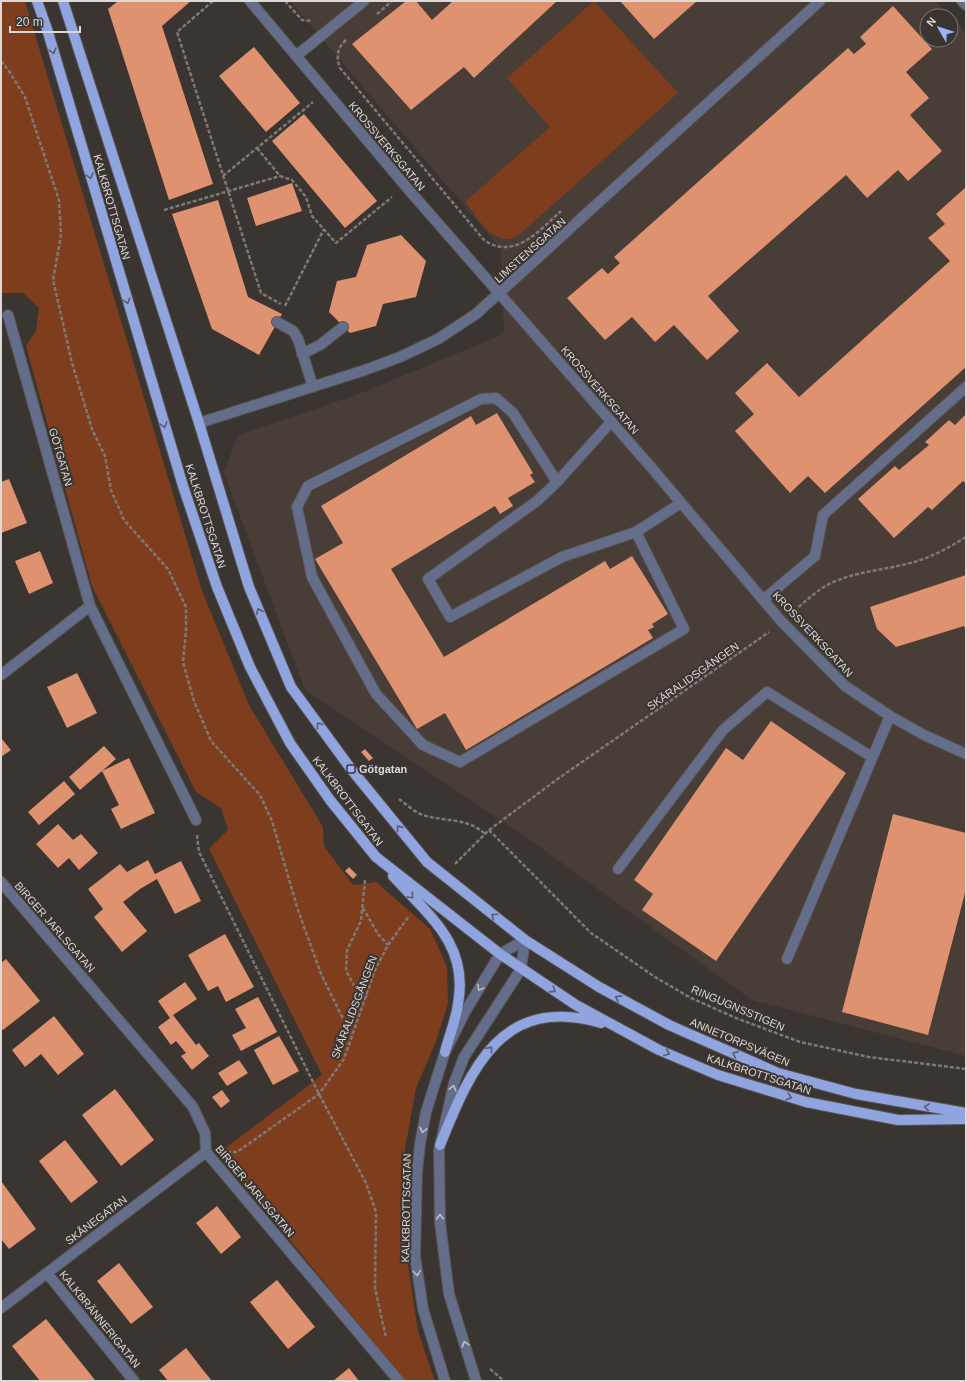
<svg xmlns="http://www.w3.org/2000/svg" width="967" height="1382" font-family="Arial,sans-serif">
	<style>
		.built { fill: #493d38 }
		.green { fill: #7e3d1c }
		.building { fill: #de926f }
		.lines { fill: none; stroke-linecap: round; stroke-linejoin: round }
		.minor-casing { stroke: #585350; stroke-width: 12 }
		.major-casing { stroke: #585350; stroke-width: 12 }
		.path { stroke: #7e7976; stroke-width: 2.5; stroke-dasharray: 4 2; stroke-linecap: butt }
		.minor { stroke: #646e8b; stroke-width: 10 }
		.major { stroke: #90a4df; stroke-width: 10 }
		.oneway { stroke: #595c6f }
		.oneway2 { stroke: #bfbec4 }
		.poi-dot { fill: #9bb4fd; stroke: #3b3532; stroke-width: 1.5 }
		.labels { text-anchor: middle; stroke-width: 4; stroke-linejoin: round; paint-order: stroke }
		.street-label { font-size: 11px; fill: #ddd9d7; stroke: #3b3532 }
		.poi-label { font-size: 11px; font-weight: bold; fill: #ddd9d7; stroke: #3b3532; text-anchor: start }
	</style>
	<rect width="100%" height="100%" fill="#3b3532"/>
	<path class="built" d="M 290,1 L 935,1 L 950,16 L 927,16 L 927,40 L 951,40 L 951,17 L 966,33 L 966,1056 L 752,1000 L 523,835 L 305,690 L 224,473 L 238,435 L 359,394 L 504,334 L 501,249 Z"/>
	<path class="green" d="M 1,1 L 25,1 L 202,591 L 249,705 L 323,827 L 324,846 L 353,885 L 376,882 L 430,929 L 447,967 L 448,1004 L 435,1044 L 416,1088 L 405,1149 L 402,1225 L 418,1331 L 435,1381 L 405,1381 L 219,1153 L 322,1075 L 209,849 L 228,830 L 221,808 L 196,792 L 92,586 L 26,346 L 36,331 L 39,308 L 23,293 L 1,293 Z
		M 594,1 L 678,93 L 520,234 C 517,236 513,239 509,239 C 490,241 476,215 465,202 L 550,127 L 507,78 Z"/>
	<path class="building" d="M 118,1 L 191,1 L 162,26 L 213,184 L 169,200 L 108,9 Z
		M 406,1 L 416,1 L 432,20 L 453,1 L 557,1 L 474,78 L 464,67 L 411,110 L 352,44 Z
		M 620,1 L 697,1 L 654,39 Z
		M 893,6 L 932,49 L 906,72 L 929,98 L 910,115 L 942,151 L 908,181 L 898,170 L 867,198 L 846,175 L 708,296 L 739,331 L 707,360 L 674,325 L 655,342 L 632,317 L 605,340 L 567,298 L 602,268 L 608,274 L 620,263 L 614,257 L 848,48 L 854,54 L 866,44 L 860,37 Z
		M 254,47 L 300,103 L 266,132 L 219,76 Z
		M 304,114 L 377,201 L 345,228 L 272,141 Z
		M 292,183 L 302,211 L 256,226 L 247,198 Z
		M 966,187 L 966,367 L 825,493 L 808,476 L 790,493 L 735,431 L 754,414 L 735,393 L 767,363 L 799,397 L 950,261 L 928,238 L 945,224 L 936,214 Z
		M 218,200 L 248,297 L 282,314 L 259,355 L 212,329 L 172,214 Z
		M 401,235 L 426,261 L 416,297 L 383,304 L 376,326 L 350,333 L 329,312 L 337,281 L 356,277 L 367,245 Z
		M 497,413 L 533,473 L 530,475 L 535,482 L 508,498 L 513,506 L 500,514 L 495,506 L 391,569 L 444,657 L 605,561 L 610,569 L 632,556 L 668,614 L 652,624 L 654,627 L 648,630 L 653,638 L 466,750 L 445,713 L 417,729 L 315,559 L 343,543 L 321,506 L 471,416 L 476,425 Z
		M 966,414 L 966,484 L 963,481 L 932,510 L 928,507 L 894,538 L 858,499 L 895,466 L 899,470 L 929,445 L 925,442 L 949,420 L 955,425 Z
		M 9,479 L 27,523 L 1,533 L 1,482 Z
		M 40,551 L 53,583 L 29,594 L 15,561 Z
		M 966,575 L 966,632 L 964,626 L 896,647 L 877,629 L 870,607 Z
		M 77,673 L 97,713 L 67,728 L 47,687 Z
		M 771,721 L 846,773 L 716,961 L 642,910 L 653,894 L 634,880 L 726,748 L 743,760 Z
		M 1,738 L 11,750 L 1,757 Z
		M 104,746 L 116,759 L 80,790 L 69,777 Z
		M 365,749 L 373,758 L 369,761 L 361,752 Z
		M 129,758 L 155,813 L 121,829 L 111,809 L 119,805 L 102,771 Z
		M 64,781 L 75,794 L 39,825 L 28,812 Z
		M 893,814 L 966,833 L 966,889 L 928,1035 L 842,1012 Z
		M 58,824 L 73,840 L 81,834 L 98,853 L 79,870 L 69,858 L 58,868 L 36,844 Z
		M 148,860 L 155,874 L 181,861 L 201,901 L 175,914 L 157,879 L 140,889 L 123,902 L 147,931 L 122,952 L 94,917 L 103,909 L 88,889 L 120,864 L 127,872 Z
		M 349,867 L 357,875 L 353,879 L 345,871 Z
		M 225,934 L 254,987 L 226,1002 L 218,986 L 208,991 L 188,955 Z
		M 6,959 L 40,1001 L 3,1030 L 1,1028 L 1,963 Z
		M 185,982 L 197,999 L 173,1015 L 196,1045 L 199,1043 L 209,1056 L 192,1070 L 181,1056 L 186,1053 L 176,1041 L 171,1045 L 158,1027 L 170,1018 L 158,1001 Z
		M 258,997 L 277,1032 L 241,1051 L 232,1035 L 246,1028 L 235,1009 Z
		M 54,1016 L 84,1054 L 58,1075 L 41,1054 L 25,1067 L 12,1050 Z
		M 279,1036 L 299,1071 L 273,1085 L 254,1050 Z
		M 239,1060 L 248,1073 L 227,1086 L 218,1073 Z
		M 115,1089 L 154,1140 L 121,1166 L 82,1115 Z
		M 222,1090 L 230,1101 L 221,1108 L 212,1097 Z
		M 65,1140 L 98,1182 L 71,1203 L 39,1161 Z
		M 1,1181 L 36,1229 L 9,1249 L 1,1239 Z
		M 217,1206 L 241,1237 L 221,1254 L 196,1223 Z
		M 119,1263 L 153,1307 L 131,1324 L 97,1281 Z
		M 277,1280 L 315,1327 L 288,1349 L 250,1302 Z
		M 46,1319 L 95,1380 L 94,1381 L 40,1381 L 12,1346 Z
		M 186,1348 L 203,1370 L 212,1381 L 168,1381 L 159,1370 Z
		M 349,1368 L 359,1381 L 333,1381 Z"/>
	<g class="lines">
		<defs>
			<path id="minor" d="M 250,1 L 408,189 L 650,466 L 781,621 L 845,686 L 890,716 L 924,735 L 966,754
				M 962,1 L 966,5
				M 296,56 L 364,1
				M 8,315 L 90,606 L 196,820
				M 277,322 L 293,331 L 298,339 L 313,387
				M 302,354 L 320,345 L 343,327
				M 611,422 L 557,482 L 537,501 L 428,579 L 450,617 L 562,557 L 636,532 L 681,503
				M 199,423 L 365,370 L 400,357 L 438,339 L 476,314 L 820,1
				M 557,482 L 513,413 L 496,398 L 481,399 L 308,486 L 297,507 L 312,577 L 376,694 L 423,745 L 460,762 L 684,629 L 636,532
				M 763,600 L 815,556 L 823,515 L 966,387
				M 1,675 L 90,606
				M 618,869 L 723,730 L 767,692 L 872,757
				M 1,882 L 193,1107 L 205,1133 L 206,1152 L 399,1381
				M 787,959 L 890,716
				M 47,1273 L 134,1381
				M 1,1308 L 206,1152
				M 445,1381 L 423,1309 L 415,1256 L 417,1172 L 420,1144 L 426,1112 L 445,1052 L 465,1012 L 500,954 L 525,940
				M 476,1381 L 449,1294 L 440,1222 L 439,1150 L 454,1083 L 464,1057 L 521,969 L 525,940"/>
			<path id="major" d="M 37,1 L 47,29 L 183,486 L 217,587 L 250,667 L 290,743 L 330,800 L 376,857 L 500,954 L 576,1005 L 659,1050 L 718,1075 L 806,1102 L 898,1120 L 966,1119
				M 63,1 L 199,423 L 249,587 L 291,687 L 351,769 L 427,862 L 525,940 L 599,987 L 669,1025 L 778,1073 L 856,1094 L 966,1113
				M 393,876 C 429,916 469,944 458,1004 C 456,1020 449,1036 445,1052
				M 440,1145 C 471,1068 502,994 601,1023"/>
		</defs>
		<use href="#minor" class="minor-casing"/>
		<use href="#major" class="major-casing"/>
		<path class="path" d="M 213,1 L 177,32 L 261,293 L 281,304
			M 285,1 L 302,20 L 312,21
			M 377,14 L 392,1
			M 346,40 C 337,48 336,57 340,68 L 484,240 C 514,261 540,230 561,211
			M 1,61 L 9,71 L 25,97 L 59,200 L 61,235 L 53,280 L 72,363 L 92,429 L 105,456 L 111,490 L 124,520 L 168,569 L 186,607 L 186,631 L 183,662 L 194,701 L 211,741 L 260,795 L 272,821 L 297,907 L 321,974 L 352,1037
			M 257,148 L 280,176 L 292,180 L 306,197 L 312,216 L 336,243 L 392,197
			M 223,176 L 313,102
			M 164,210 L 280,176
			M 285,306 L 324,229
			M 794,611 C 806,601 817,590 831,583 C 857,571 886,570 914,562 C 932,557 950,547 966,537
			M 399,799 C 406,804 414,812 423,815 C 444,822 467,817 485,834
			M 489,830 L 591,933 L 655,977 L 691,998 L 736,1018 L 800,1042 L 869,1057 L 966,1069
			M 197,835 L 199,852 L 319,1094 L 366,1183 L 376,1212 L 375,1288 L 386,1338
			M 455,864 L 489,830 L 559,778 L 769,632
			M 365,880 L 361,921 L 347,950 L 346,971 L 355,987 L 367,997
			M 363,908 L 378,934 L 388,945
			M 227,1152 L 237,1152 L 319,1094 L 344,1059 L 375,970 L 388,945 L 409,916
			M 490,1369 L 504,1381"/>
		<use href="#minor" class="minor"/>
		<use href="#major" class="major"/>
	</g>
	<defs><path id="oneway-chevron" d="M-2-3.5L2.5 0L-2 3.5" fill="none" stroke-width="1.6" stroke-linecap="round" stroke-linejoin="round"/></defs>
	<g class="oneway">
		<use href="#oneway-chevron" transform="translate(53 51) rotate(74)"/>
		<use href="#oneway-chevron" transform="translate(90 176) rotate(74)"/>
		<use href="#oneway-chevron" transform="translate(127 301) rotate(73)"/>
		<use href="#oneway-chevron" transform="translate(164 425) rotate(73)"/>
		<use href="#oneway-chevron" transform="translate(259 611) rotate(-113)"/>
		<use href="#oneway-chevron" transform="translate(319 725) rotate(-126)"/>
		<use href="#oneway-chevron" transform="translate(399 828) rotate(-129)"/>
		<use href="#oneway-chevron" transform="translate(411 896) rotate(47)"/>
		<use href="#oneway-chevron" transform="translate(494 916) rotate(-142)"/>
		<use href="#oneway-chevron" transform="translate(553 990) rotate(33)"/>
		<use href="#oneway-chevron" transform="translate(618 998) rotate(-152)"/>
		<use href="#oneway-chevron" transform="translate(490 1049) rotate(-51)"/>
		<use href="#oneway-chevron" transform="translate(667 1053) rotate(23)"/>
		<use href="#oneway-chevron" transform="translate(735 1054) rotate(-156)"/>
		<use href="#oneway-chevron" transform="translate(789 1097) rotate(17)"/>
		<use href="#oneway-chevron" transform="translate(927 1107) rotate(-171)"/>
	</g>
	<g class="oneway2">
		<use href="#oneway-chevron" transform="translate(480 988) rotate(121)"/>
		<use href="#oneway-chevron" transform="translate(453 1088) rotate(-77)"/>
		<use href="#oneway-chevron" transform="translate(423 1130) rotate(102)"/>
		<use href="#oneway-chevron" transform="translate(440 1217) rotate(-91)"/>
		<use href="#oneway-chevron" transform="translate(417 1273) rotate(83)"/>
		<use href="#oneway-chevron" transform="translate(465 1344) rotate(-107)"/>
	</g>
	<rect class="poi-dot" x="347" y="765" width="8" height="8" rx="2"/>
	<g class="labels">
		<g class="street-label">
			<text transform="translate(387 146) rotate(50)" y="4">KROSSVERKSGATAN</text>
			<text transform="translate(112 207) rotate(74)" y="4">KALKBROTTSGATAN</text>
			<text transform="translate(530 250) rotate(-42)" y="4">LIMSTENSGATAN</text>
			<text transform="translate(600 390) rotate(49)" y="4">KROSSVERKSGATAN</text>
			<text transform="translate(61 457) rotate(74)" y="4">GÖTGATAN</text>
			<text transform="translate(206 516) rotate(72)" y="4">KALKBROTTSGATAN</text>
			<text transform="translate(813 634) rotate(47)" y="4">KROSSVERKSGATAN</text>
			<text transform="translate(693 676) rotate(-35)" y="4">SKÄRALIDSGÅNGEN</text>
			<text transform="translate(348 801) rotate(53)" y="4">KALKBROTTSGATAN</text>
			<text transform="translate(55 927) rotate(49)" y="4">BIRGER JARLSGATAN</text>
			<text transform="translate(354 1007) rotate(-69)" y="4">SKÄRALIDSGÅNGEN</text>
			<text transform="translate(738 1008) rotate(23)" y="4">RINGUGNSSTIGEN</text>
			<text transform="translate(740 1042) rotate(23)" y="4">ANNETORPSVÄGEN</text>
			<text transform="translate(759 1074) rotate(18)" y="4">KALKBROTTSGATAN</text>
			<text transform="translate(255 1191) rotate(50)" y="4">BIRGER JARLSGATAN</text>
			<text transform="translate(406 1208) rotate(-89)" y="4">KALKBROTTSGATAN</text>
			<text transform="translate(96 1220) rotate(-37)" y="4">SKÅNEGATAN</text>
			<text transform="translate(100 1319) rotate(51)" y="4">KALKBRÄNNERIGATAN</text>
		</g>
		<g class="poi-label">
			<text x="359" y="773">Götgatan</text>
		</g>
	</g>
	<rect width="967" height="1382" fill="none" stroke="#ddd9d7" stroke-width="4"/>
	<g transform="translate(939 28) rotate(309)"><circle r="19" fill="#3b3532" stroke="#7c7774"/>
	<path d="M0-3L7 15L0 10L-7 15Z" fill="#9bb4fd"/>
	<text y="-6" font-size="11" font-weight="bold" text-anchor="middle" fill="#ddd9d7">N</text>
	</g>
	<path d="M10 26v6h70v-6" fill="none" stroke="#ddd9d7" stroke-width="2"/>
	<text x="16" y="26" font-size="12" fill="#ddd9d7" stroke="#3b3532" stroke-width="3" paint-order="stroke">20 m</text>
</svg>
